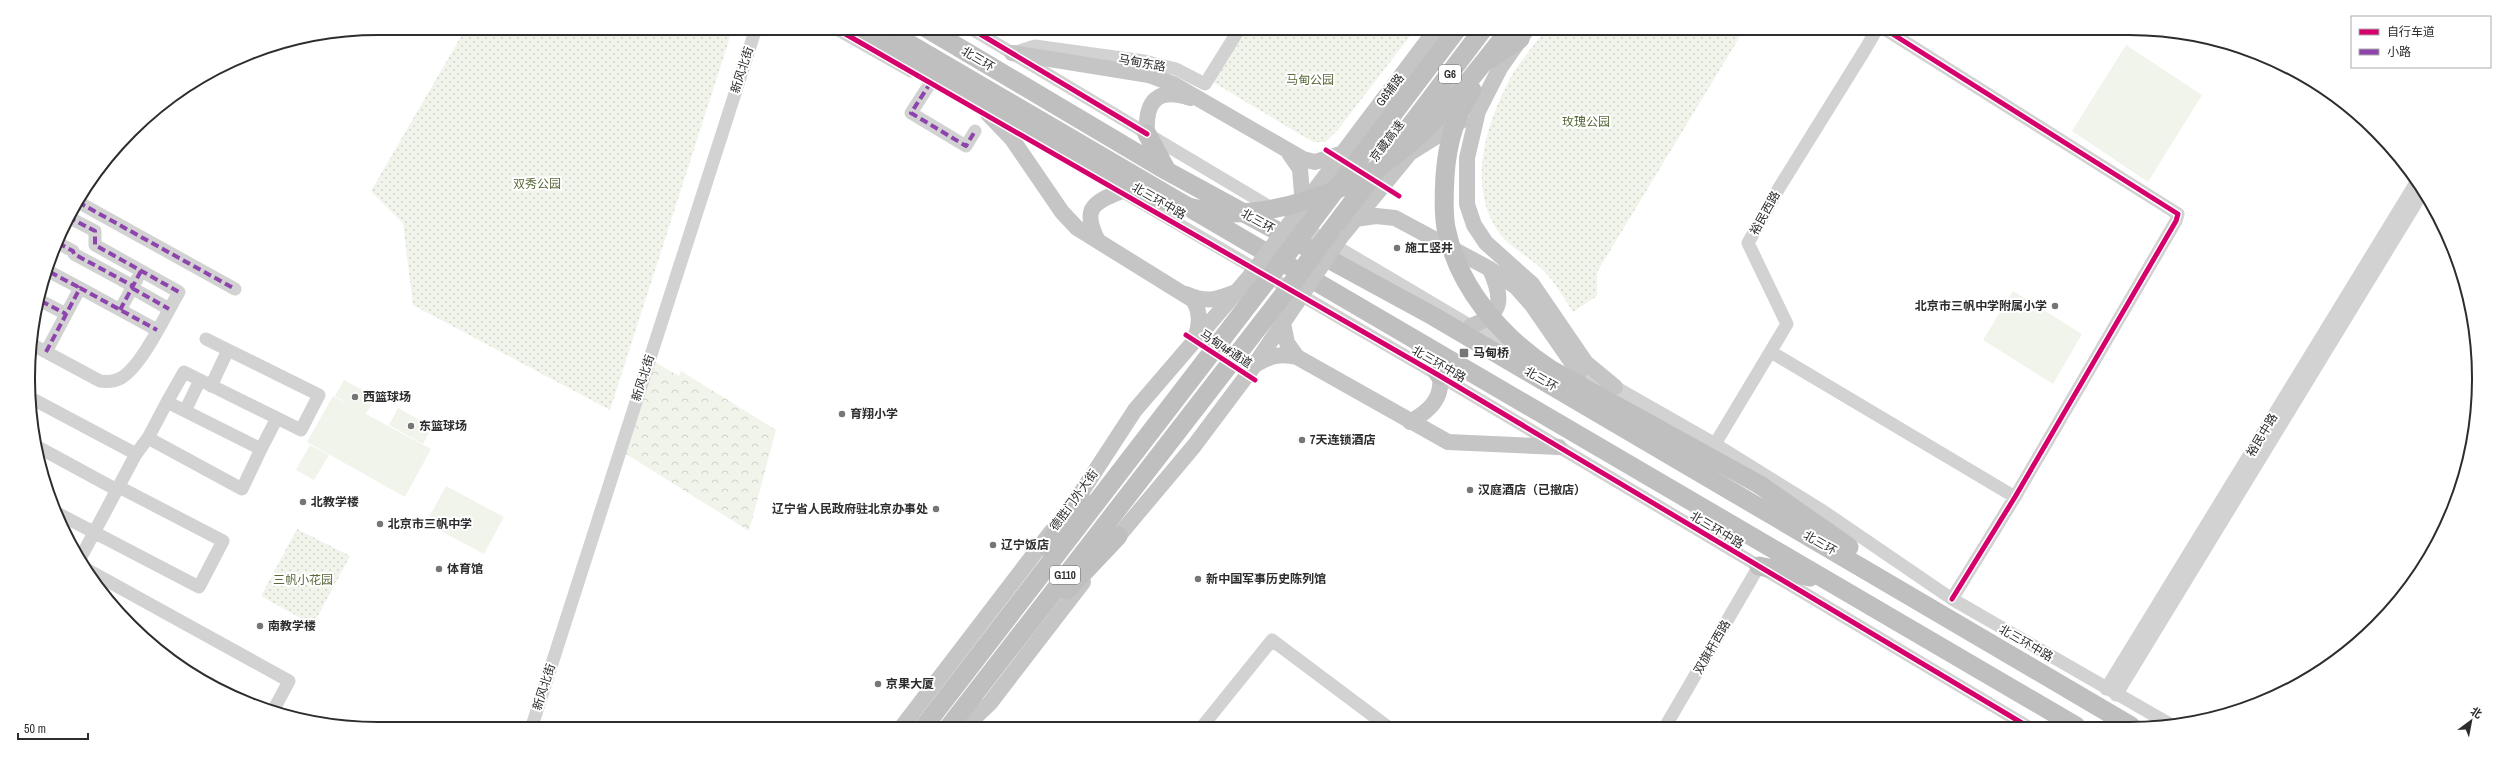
<svg xmlns="http://www.w3.org/2000/svg" width="2507" height="757" font-family="'Archivo Narrow','Noto Sans SC',sans-serif">
	<style>
		.grass { fill: #f1f4ea }
		.forest { fill: url(#forest-crowns) }
		.park { fill: url(#park-dots) }
		.lines { fill: none; stroke-linecap: round; stroke-linejoin: round }
		.minor { stroke: #d2d2d2; stroke-width: 13 }
		.major { stroke: #c5c5c5; stroke-width: 16 }
		.highway { stroke: #bfbfbf; stroke-width: 19 }
		.major-bridge { stroke: #c5c5c5; stroke-width: 16 }
		.highway-bridge { stroke: #bfbfbf; stroke-width: 19 }
		.quiet { stroke: #8e44ad; stroke-width: 4; stroke-dasharray: 8 4; stroke-linecap: butt }
		.cycleway-casing { stroke: #fff; stroke-width: 8 }
		.cycleway { stroke: #d6006c; stroke-width: 5 }
		.poi-dot { fill: #767676; stroke: #fff; stroke-width: 1.5 }
		.labels { text-anchor: middle; stroke-width: 4; stroke-linejoin: round; paint-order: stroke }
		.shield { fill: #fff; stroke: #6c6c6c; stroke-width: 1 }
		.shield-label { font-size: 11px; font-weight: bold; fill: #2d2d2d }
		.street-label { font-size: 12px; fill: #2d2d2d; stroke: #fff }
		.park-label { font-size: 12px; fill: #576a39; stroke: #fff }
		.poi-label { font-size: 12px; font-weight: bold; fill: #2d2d2d; stroke: #fff; text-anchor: start }
		.rim { fill: none; stroke: #2d2d2d; stroke-width: 2 }
	</style>
	<defs>
		<pattern id="forest-crowns" width="20" height="18" patternUnits="userSpaceOnUse"><rect width="20" height="18" fill="#f1f4ea"/><path d="M2 6a3 3 0 1 1 6 0M12 15a3 3 0 1 1 6 0" fill="none" stroke="#cfd2c9"/></pattern>
		<pattern id="park-dots" width="8" height="8" patternUnits="userSpaceOnUse"><rect width="8" height="8" fill="#f1f4ea"/><path d="M2 2h.1M6 6h.1" fill="none" stroke="#cfd2c9" stroke-width="1.8" stroke-linecap="round"/></pattern>
	</defs>
	<rect width="100%" height="100%" fill="#fff"/>
	<path class="grass" d="M 2126,45 L 2202,95 L 2148,182 L 2072,131 Z
		M 2013,291 L 2082,334 L 2053,384 L 1983,340 Z
		M 344,380 L 376,397 L 366,414 L 431,449 L 405,497 L 307,442 L 333,396 L 353,407 L 335,396 Z
		M 398,408 L 432,427 L 423,444 L 389,425 Z
		M 310,445 L 329,455 L 314,480 L 296,470 Z
		M 446,486 L 504,517 L 484,554 L 426,523 Z"/>
	<path class="forest" d="M 653,361 L 679,376 L 681,371 L 776,430 L 749,531 L 626,454 Z"/>
	<path class="park" d="M 466,28 L 733,28 L 610,410 L 413,305 L 403,223 L 371,191 Z
		M 1249,28 L 1416,28 L 1337,131 L 1325,142 L 1314,142 L 1301,135 L 1213,82 Z
		M 1547,28 L 1745,28 L 1597,272 L 1597,296 L 1573,312 C 1564,298 1555,282 1543,270 C 1530,257 1513,250 1501,235 C 1465,190 1486,122 1511,77 C 1521,60 1535,44 1547,28 Z
		M 297,529 L 350,556 L 313,625 L 261,596 Z"/>
	<g class="lines">
		<path class="minor" d="M 835,28 L 911,71
			M 970,28 L 1275,210
			M 1883,28 L 2178,214 L 2176,221 L 2015,497 L 1952,599
			M 1013,53 L 1035,46 L 1144,61 L 1176,69 L 1205,84 L 1240,28
			M 931,82 L 911,113 L 966,146 L 975,131
			M 1123,192 L 1440,376 L 2027,726
			M 78,202 L 235,289
			M 1300,225 L 1471,326 L 1513,344
			M 58,243 L 73,251 L 74,254 L 133,286
			M 50,272 L 80,288
			M 132,288 L 169,309
			M 41,301 L 66,314
			M 120,310 L 137,279
			M 206,339 L 228,350
			M 31,344 L 100,381 C 108,382 114,382 121,378 C 142,366 166,314 179,292 L 95,245 L 95,231 L 68,217
			M 46,352 L 80,288 L 157,330
			M 1771,352 L 2015,497
			M 1571,370 L 1615,387 L 1715,444 L 1823,511 L 1952,599 L 2173,726
			M 211,386 L 228,350 L 319,395 L 301,430 L 277,418
			M 29,397 L 136,454 L 80,559
			M 167,402 L 184,372 L 200,380
			M 185,411 L 200,380 L 277,418 L 261,449
			M 1715,444 L 1787,324 L 1748,243 L 1779,188 L 1866,48 L 1874,34 L 1874,28
			M 36,446 L 117,490
			M 136,454 L 148,438 L 167,402 L 261,449 L 242,489 L 148,438
			M 57,513 L 199,587 L 223,541 L 119,487
			M 86,569 L 289,681 L 273,711
			M 2106,689 L 2417,181
			M 2116,695 L 2424,190
			M 1665,727 L 1759,566
			M 1201,728 L 1272,640 L 1388,727
			M 531,729 L 756,28"/>
		<path class="major" d="M 1528,28 L 1500,68 L 1478,111 L 1467,158 L 1467,204 L 1474,225 L 1486,243 L 1532,284 L 1586,363 L 1615,387
			M 1012,53 L 1149,75 L 1173,84 L 1303,159 L 1315,162 L 1343,153
			M 988,114 L 1012,139 L 1062,212 L 1077,228 L 1193,300 C 1201,312 1200,325 1195,338
			M 1147,134 C 1145,101 1157,87 1190,98
			M 1289,153 L 1300,169 L 1303,206
			M 1305,203 L 1437,28
			M 1355,219 L 1376,216 L 1395,218 L 1490,269 L 1516,287 L 1532,305 L 1579,373
			M 1340,238 L 1410,153 L 1461,121
			M 1097,239 C 1082,209 1093,202 1122,191
			M 1186,294 C 1207,303 1216,300 1236,292
			M 1283,323 L 1287,343 L 1297,357 L 1448,442 L 1559,447
			M 1471,326 C 1504,314 1503,299 1490,269
			M 1255,365 C 1270,356 1279,353 1297,357
			M 1410,422 C 1429,411 1443,399 1440,376
			M 1073,505 L 1135,410 L 1251,275
			M 1110,546 L 1194,446 L 1254,366 L 1297,302
			M 901,728 L 1051,532
			M 964,728 L 990,703 L 1083,582"/>
		<path class="highway" d="M 882,28 L 2076,726
			M 926,28 L 1167,171 L 1433,316 L 2131,726
			M 1488,60 L 1520,39
			M 1147,134 L 1167,171
			M 1312,221 L 1458,28
			M 1330,232 L 1484,28
			M 1420,345 L 1440,376
			M 1760,485 L 1849,547
			M 1047,547 L 1080,496
			M 1759,566 L 1810,577
			M 1067,590 L 1118,536
			M 923,728 L 1265,283
			M 948,728 L 1284,294"/>
		<path class="major-bridge" d="M 1251,275 L 1298,212
			M 1297,302 L 1340,238"/>
		<path class="highway-bridge" d="M 857,28 C 919,64 979,103 1041,139 C 1096,172 1152,204 1216,212 C 1270,218 1347,192 1389,160 C 1436,125 1471,79 1506,34
			M 1472,90 C 1455,115 1447,146 1445,176 C 1444,193 1443,211 1446,228 C 1458,287 1501,337 1550,369 L 1760,485
			M 1265,283 L 1312,221
			M 1284,294 L 1330,232"/>
		<path class="quiet" d="M 931,82 L 911,113 L 966,146 L 975,131
			M 78,202 L 235,289
			M 68,217 L 95,231 L 95,245 L 179,292
			M 58,243 L 73,251 L 74,254 L 133,286
			M 50,272 L 80,288
			M 132,288 L 169,309
			M 41,301 L 66,314
			M 120,310 L 141,271
			M 46,352 L 80,288 L 157,330"/>
		<defs>
			<path id="cycleway" d="M 835,28 L 1440,376 L 2027,726
				M 970,28 L 1147,134
				M 1883,28 L 2178,214 L 2176,221 L 2015,497 L 1952,599
				M 1326,150 L 1399,196
				M 1186,335 L 1255,380"/>
		</defs>
		<use href="#cycleway" class="cycleway-casing"/>
		<use href="#cycleway" class="cycleway"/>
	</g>
	<g class="poi-dot">
		<circle cx="1397" cy="248" r="4"/>
		<circle cx="2055" cy="306" r="4"/>
		<rect x="1459" y="348" width="10" height="10" rx="2"/>
		<circle cx="355" cy="397" r="4"/>
		<circle cx="842" cy="414" r="4"/>
		<circle cx="411" cy="426" r="4"/>
		<circle cx="1302" cy="440" r="4"/>
		<circle cx="1470" cy="490" r="4"/>
		<circle cx="303" cy="502" r="4"/>
		<circle cx="936" cy="509" r="4"/>
		<circle cx="380" cy="524" r="4"/>
		<circle cx="993" cy="545" r="4"/>
		<circle cx="439" cy="569" r="4"/>
		<circle cx="1198" cy="579" r="4"/>
		<circle cx="260" cy="626" r="4"/>
		<circle cx="878" cy="684" r="4"/>
	</g>
	<g class="labels">
		<g class="shield">
			<rect x="1439" y="65" width="22" height="18" rx="3"/>
			<rect x="1050" y="566" width="30" height="18" rx="3"/>
		</g>
		<g class="shield-label">
			<text x="1450" y="78">G6</text>
			<text x="1065" y="579">G110</text>
		</g>
		<g class="street-label">
			<text transform="translate(978 59) rotate(31)" y="4">北三环</text>
			<text transform="translate(1142 63) rotate(10)" y="4">马甸东路</text>
			<text transform="translate(742 70) rotate(-72)" y="4">新风北街</text>
			<text transform="translate(1390 90) rotate(-53)" y="4">G6辅路</text>
			<text transform="translate(1387 141) rotate(-53)" y="4">京藏高速</text>
			<text transform="translate(1159 201) rotate(30)" y="4">北三环中路</text>
			<text transform="translate(1765 213) rotate(-61)" y="4">裕民西路</text>
			<text transform="translate(1258 221) rotate(29)" y="4">北三环</text>
			<text transform="translate(1226 349) rotate(33)" y="4">马甸4#通道</text>
			<text transform="translate(1439 364) rotate(30)" y="4">北三环中路</text>
			<text transform="translate(643 378) rotate(-72)" y="4">新风北街</text>
			<text transform="translate(1541 379) rotate(30)" y="4">北三环</text>
			<text transform="translate(2262 435) rotate(-59)" y="4">裕民中路</text>
			<text transform="translate(1074 500) rotate(-54)" y="4">德胜门外大街</text>
			<text transform="translate(1717 530) rotate(31)" y="4">北三环中路</text>
			<text transform="translate(1820 543) rotate(30)" y="4">北三环</text>
			<text transform="translate(2026 643) rotate(30)" y="4">北三环中路</text>
			<text transform="translate(1712 647) rotate(-60)" y="4">双旗杆西路</text>
			<text transform="translate(544 687) rotate(-72)" y="4">新风北街</text>
		</g>
		<g class="park-label">
			<text x="1310" y="84">马甸公园</text>
			<text x="1586" y="126">玫瑰公园</text>
			<text x="537" y="188">双秀公园</text>
			<text x="303" y="584">三帆小花园</text>
		</g>
		<g class="poi-label">
			<text x="1405" y="252">施工竖井</text>
			<text x="2047" y="310" text-anchor="end">北京市三帆中学附属小学</text>
			<text x="1473" y="357">马甸桥</text>
			<text x="363" y="401">西篮球场</text>
			<text x="850" y="418">育翔小学</text>
			<text x="419" y="430">东篮球场</text>
			<text x="1310" y="444">7天连锁酒店</text>
			<text x="1478" y="494">汉庭酒店（已撤店）</text>
			<text x="311" y="506">北教学楼</text>
			<text x="928" y="513" text-anchor="end">辽宁省人民政府驻北京办事处</text>
			<text x="388" y="528">北京市三帆中学</text>
			<text x="1001" y="549">辽宁饭店</text>
			<text x="447" y="573">体育馆</text>
			<text x="1206" y="583">新中国军事历史陈列馆</text>
			<text x="268" y="630">南教学楼</text>
			<text x="886" y="688">京果大厦</text>
		</g>
	</g>
	<path d="M0 0H2507V757H0ZM378 35H2129A343 343 0 0 1 2472 378V379A343 343 0 0 1 2129 722H378A343 343 0 0 1 35 379V378A343 343 0 0 1 378 35Z" fill="#fff" fill-rule="evenodd"/>
	<path class="rim" d="M378 35H2129A343 343 0 0 1 2472 378V379A343 343 0 0 1 2129 722H378A343 343 0 0 1 35 379V378A343 343 0 0 1 378 35Z"/>
	<rect x="2351" y="16" width="140" height="52" fill="#ffffff" stroke="#ababab"/>
	<rect x="2359" y="29" width="20" height="6" fill="#d6006c" stroke="#ababab"/>
	<text x="2387" y="36" font-size="12" fill="#2d2d2d">自行车道</text>
	<rect x="2359" y="49" width="20" height="6" fill="#8e44ad" stroke="#ababab"/>
	<text x="2387" y="56" font-size="12" fill="#2d2d2d">小路</text>
	<g transform="translate(2471 721) rotate(32)" stroke="#ffffff" stroke-width="3" paint-order="stroke">
	<path d="M0-3L7 15L0 10L-7 15Z" fill="#2d2d2d"/>
	<text y="-6" font-size="11" font-weight="bold" text-anchor="middle" fill="#2d2d2d">北</text>
	</g>
	<path d="M18 733v6h70v-6" fill="none" stroke="#2d2d2d" stroke-width="2"/>
	<text x="24" y="733" font-size="12" fill="#2d2d2d" stroke="#ffffff" stroke-width="3" paint-order="stroke">50 m</text>
</svg>
